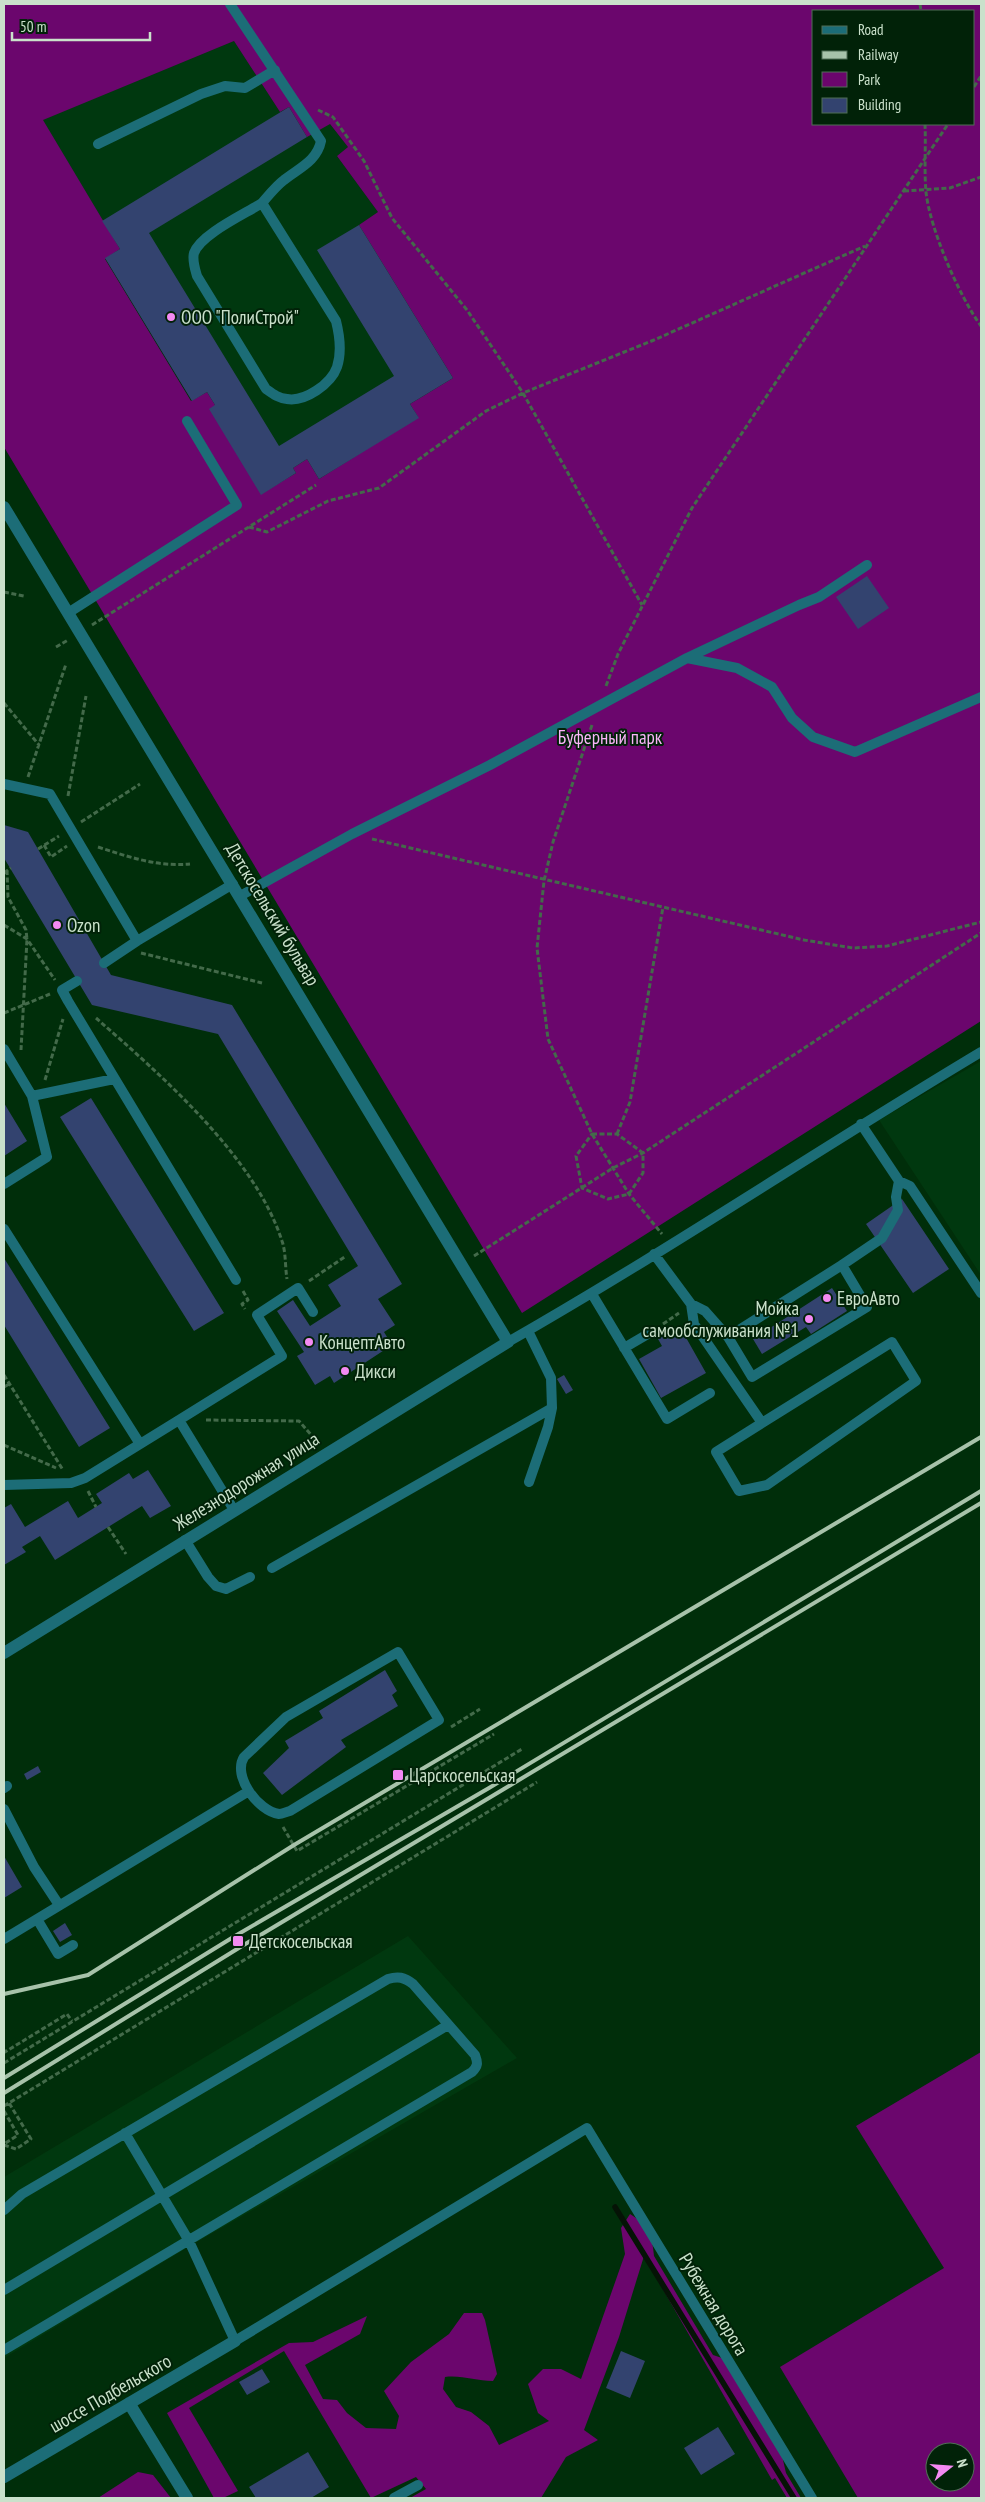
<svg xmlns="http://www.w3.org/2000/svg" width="985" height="2502" font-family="'PT Sans Narrow',sans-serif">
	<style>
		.built { fill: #00380f }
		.green { fill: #6b066d; fill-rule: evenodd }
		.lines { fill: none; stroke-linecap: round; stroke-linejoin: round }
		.stream { stroke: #051306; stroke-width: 5.5 }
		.building { fill: #33436f }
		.path { stroke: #436a4a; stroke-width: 3; stroke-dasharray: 5 2.5; stroke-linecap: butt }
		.lane { stroke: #1c6d77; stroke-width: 10 }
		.street { stroke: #1c6d77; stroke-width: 12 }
		.rail { stroke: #a7c2aa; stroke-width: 4 }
		.poi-dot { fill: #f38af2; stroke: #012208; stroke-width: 2 }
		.labels { text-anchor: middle; stroke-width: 4; stroke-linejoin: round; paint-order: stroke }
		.poi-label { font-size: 19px; fill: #cae1cb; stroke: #012208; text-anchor: start }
		.park-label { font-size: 19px; fill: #f9b4f8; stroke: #012208 }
		.street-label { font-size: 19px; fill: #cae1cb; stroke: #012208 }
	</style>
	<rect width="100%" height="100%" fill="#002e0a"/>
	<path class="built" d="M 234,41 L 280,112 L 289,107 L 329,123 L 348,147 L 337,156 L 378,212 L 360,225 L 453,378 L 410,404 L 419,418 L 319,479 L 306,459 L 296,473 L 261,495 L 192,401 L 105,258 L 120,249 L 42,120 Z
		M 981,1061 L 981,1275 L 879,1120 Z
		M 408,1936 L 517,2058 L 190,2246 L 4,2358 L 4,2177 Z"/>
	<path class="green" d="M 4,4 L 981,4 L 981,1021 L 522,1313 L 4,447 ZM 814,11 L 974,11 L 974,124 L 814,124 ZM 234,41 L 280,112 L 289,107 L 307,137 L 330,124 L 348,147 L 337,156 L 378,212 L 359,225 L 453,378 L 410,404 L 418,417 L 319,479 L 307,459 L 293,468 L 296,473 L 261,494 L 215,405 L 207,392 L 191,401 L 105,259 L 120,249 L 43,120 Z
		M 981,2052 L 981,2498 L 858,2498 L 780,2367 L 944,2268 L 856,2126 ZM 935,2452 L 965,2452 L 965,2482 L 935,2482 Z
		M 630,2214 C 647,2224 653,2238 654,2256 L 713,2355 L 725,2359 L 780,2447 L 786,2473 L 801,2498 L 787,2498 L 775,2478 L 772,2480 L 644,2256 L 619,2337 L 584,2430 L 598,2440 L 566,2457 L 541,2498 L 410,2498 L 426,2489 L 416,2477 L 371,2498 L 284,2351 L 189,2408 L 238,2491 L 223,2498 L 214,2498 L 167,2413 L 289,2343 L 313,2342 L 367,2316 L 360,2334 L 305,2365 L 323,2399 L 337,2400 L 347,2413 L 366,2428 L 396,2429 L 399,2416 L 384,2391 L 411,2362 L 449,2334 L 464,2313 L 482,2313 L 485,2320 L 497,2374 L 493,2381 C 476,2381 462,2375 445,2377 L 443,2389 L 456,2407 L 471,2412 L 489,2426 L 499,2445 L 549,2421 L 538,2413 L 528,2384 L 543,2369 L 561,2369 L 581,2379 L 625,2254 L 621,2228 Z
		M 138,2472 L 153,2475 L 171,2498 L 98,2498 Z"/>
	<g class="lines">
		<path class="stream" d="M 615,2207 L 794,2498"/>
	</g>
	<path class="building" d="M 289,107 L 307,137 L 149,233 L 279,446 L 394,376 L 317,250 L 359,225 L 453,378 L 410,404 L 419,418 L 319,479 L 307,459 L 293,468 L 296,473 L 261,495 L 209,409 L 215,405 L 207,392 L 192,401 L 105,258 L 120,249 L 102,221 Z
		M 867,576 L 889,608 L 858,629 L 836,597 Z
		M 4,825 L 28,832 L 111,975 L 232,1005 L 402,1284 L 378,1299 L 395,1325 L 384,1332 L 392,1345 L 334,1383 L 330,1376 L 315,1385 L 297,1356 L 304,1352 L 277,1311 L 293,1300 L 310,1326 L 341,1306 L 328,1285 L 358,1266 L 218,1034 L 92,1005 L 4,858 Z
		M 91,1098 L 224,1313 L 194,1331 L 60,1117 Z
		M 4,1103 L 27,1141 L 4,1156 Z
		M 902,1199 L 949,1269 L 913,1293 L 866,1224 Z
		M 4,1258 L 110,1428 L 79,1447 L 4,1325 Z
		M 832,1288 L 847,1311 L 811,1334 L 806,1327 L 762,1354 L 753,1339 Z
		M 680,1327 L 706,1373 L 661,1398 L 639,1359 L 662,1346 L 658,1339 Z
		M 564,1375 L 573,1390 L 566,1394 L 557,1379 Z
		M 148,1470 L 171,1506 L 150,1518 L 142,1506 L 55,1560 L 40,1536 L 22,1547 L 26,1552 L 4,1565 L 4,1508 L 11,1504 L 25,1527 L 68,1501 L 78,1518 L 102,1503 L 96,1494 L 129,1473 L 133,1479 Z
		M 385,1670 L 397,1691 L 392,1695 L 398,1706 L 341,1740 L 346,1747 L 282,1795 L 263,1773 L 289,1748 L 285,1741 L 323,1718 L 319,1711 Z
		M 38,1766 L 41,1772 L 27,1780 L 24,1774 Z
		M 4,1856 L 22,1887 L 4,1898 Z
		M 65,1923 L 72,1935 L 60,1942 L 53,1931 Z
		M 621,2351 L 645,2361 L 630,2398 L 606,2388 Z
		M 262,2369 L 270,2382 L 247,2395 L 239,2382 Z
		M 718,2427 L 735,2454 L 701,2475 L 684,2448 Z
		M 308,2452 L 329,2487 L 311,2498 L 256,2498 L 249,2487 Z"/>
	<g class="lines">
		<path class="path" d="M 920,4 L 921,11
			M 974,87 L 981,76
			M 318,110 L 333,117 L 364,161 L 392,218 L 467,310 L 523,393 L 642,605
			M 925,124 C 926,146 924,170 926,192 C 930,229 959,296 981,326
			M 904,191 L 950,188 L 981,177
			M 249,527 L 267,532 L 328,501 L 379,488 L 486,411 L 523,393 L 654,340 L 865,246
			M 4,592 L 24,596
			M 92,625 L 316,485
			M 56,647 L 68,640
			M 606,686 L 618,654 L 692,508 L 948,124
			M 4,703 L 39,745
			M 592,725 L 553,842 L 544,881 L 537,948 L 548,1039 L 592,1134 L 629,1194 L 662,1234
			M 28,777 L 66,664
			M 68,796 L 86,696
			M 81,822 L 140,784
			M 372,839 L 804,940 L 853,948 L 887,946 L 981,922
			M 44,845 L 51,857 L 67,846
			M 98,847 C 129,857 157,867 190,864
			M 38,849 L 59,836
			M 7,870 L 8,897 L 26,930 L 27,939 L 21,1050
			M 4,873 L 11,868
			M 4,925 L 27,939 L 55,980
			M 141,953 L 262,983
			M 4,1013 L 50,994
			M 96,1018 C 161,1075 255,1157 282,1241 C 286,1252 285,1267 287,1279
			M 45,1080 L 63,1019
			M 592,1134 L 617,1134 L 643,1153 L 643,1173 L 629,1194 L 608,1199 L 582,1188 L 576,1156 Z
			M 617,1134 L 630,1102 L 663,907
			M 474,1256 L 613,1168 L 643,1153 L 981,933
			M 309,1281 L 346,1256
			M 243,1291 L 248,1300 L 242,1304 L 245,1309
			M 663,1324 L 679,1313
			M 4,1375 L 63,1470
			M 4,1387 L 9,1384
			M 206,1420 L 299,1421 L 313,1437
			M 4,1445 L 56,1468
			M 88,1491 L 96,1507
			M 108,1527 L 126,1554
			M 451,1727 L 480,1709
			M 283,1827 L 297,1851 L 494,1734
			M 4,2050 L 5,2052 L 67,2014 L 72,2021
			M 4,2063 L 522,1749
			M 4,2106 L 537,1782
			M 4,2111 L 18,2135 L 4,2144
			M 4,2145 L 16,2149 L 31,2139 L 9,2103"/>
		<path class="lane" d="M 230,4 L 321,141 C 317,161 299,168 284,180 C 276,186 269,195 262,203
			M 98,144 L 201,94 L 225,86 L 245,88 L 275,70
			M 262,203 L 336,321 C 340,337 342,352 337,367 C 331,384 305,402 287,399 C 278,398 273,394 266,389 L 197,276 C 195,269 192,260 194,253 C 201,234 245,214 262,203 Z
			M 68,613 L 237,505 L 187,421
			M 687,658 L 737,668 L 772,687 L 792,718 L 813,737 L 855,752 L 981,697
			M 4,784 L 50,794 L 137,941 L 233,884
			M 240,896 L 352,834 L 490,765 L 687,658 L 799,605 L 819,597 L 867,565
			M 104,963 L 137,941
			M 77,981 L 62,990 L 68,1001 L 236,1280
			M 4,1049 L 32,1096 L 47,1157 L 4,1184
			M 32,1096 L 114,1079
			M 861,1124 L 899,1181 L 910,1186 L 981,1293
			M 4,1229 L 140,1444
			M 654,1254 L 691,1304 L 705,1311 L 728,1337 L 752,1377 L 867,1307 L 842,1265 L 728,1337
			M 842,1265 L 882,1238 L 898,1210 L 896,1197 L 899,1181
			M 592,1294 L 667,1419 L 710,1393
			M 691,1304 L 694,1324 L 762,1423 L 892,1342 L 916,1381 L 767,1485 L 739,1491 L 716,1452 L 762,1423
			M 508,1342 C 669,1250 822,1147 981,1052
			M 624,1348 L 653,1331
			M 179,1420 L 282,1356 L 257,1315 L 298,1288 L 313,1312
			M 529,1482 L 548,1427 L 552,1408
			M 4,1485 L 71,1483 L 85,1478 L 179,1420 L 234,1510
			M 185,1540 L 208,1577 L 216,1586 L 226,1589 L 250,1577
			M 272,1568 L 552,1408 L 551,1378 L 528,1331
			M 398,1652 L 439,1720 L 290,1811 C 286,1812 282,1814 279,1814 C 258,1811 232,1776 244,1757 L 286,1717 Z
			M 4,1788 L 7,1786
			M 4,1809 L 34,1867 L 59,1905
			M 37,1919 L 58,1954 L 73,1945
			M 4,1939 L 249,1791
			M 125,2133 L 189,2241 L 235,2341 L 587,2128 L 812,2498
			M 4,2210 L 22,2194 L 388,1979 C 398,1976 404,1977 413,1984 L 475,2055 C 478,2063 478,2066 472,2072 L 4,2350
			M 4,2290 L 448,2025
			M 394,2498 L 418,2485"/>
		<path class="street" d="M 4,507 L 508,1342 L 4,1653
			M 129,2403 L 187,2498
			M 4,2477 L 235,2341"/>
		<path class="rail" d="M 4,1994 L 88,1975 L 294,1845 L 981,1437
			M 4,2078 L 235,1936 L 489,1788 L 981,1491
			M 4,2093 L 242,1946 L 981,1503"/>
	</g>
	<g class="poi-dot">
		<circle cx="171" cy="317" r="5"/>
		<circle cx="57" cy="925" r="5"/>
		<circle cx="827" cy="1298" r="5"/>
		<circle cx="809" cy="1319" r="5"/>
		<circle cx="309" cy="1342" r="5"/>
		<circle cx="345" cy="1371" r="5"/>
		<rect x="392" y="1769" width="12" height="12" rx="2.5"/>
		<rect x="232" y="1935" width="12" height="12" rx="2.5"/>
	</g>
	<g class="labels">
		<g class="poi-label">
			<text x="181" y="324">ООО "ПолиСтрой"</text>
			<text x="67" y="932">Ozon</text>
			<text x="837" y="1305">ЕвроАвто</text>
			<text x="799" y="1315" text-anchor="end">Мойка<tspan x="799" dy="22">самообслуживания №1</tspan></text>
			<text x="319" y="1349">КонцептАвто</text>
			<text x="355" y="1378">Дикси</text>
			<text x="409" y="1782">Царскосельская</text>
			<text x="249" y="1948">Детскосельская</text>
		</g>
		<g class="park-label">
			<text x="610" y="744">Буферный парк</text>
		</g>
		<g class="street-label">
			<text transform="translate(273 914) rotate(59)" y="7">Детскосельский бульвар</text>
			<text transform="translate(246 1481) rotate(-32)" y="7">Железнодорожная улица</text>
			<text transform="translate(714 2304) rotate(59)" y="7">Рубежная дорога</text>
			<text transform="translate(110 2393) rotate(-30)" y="7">шоссе Подбельского</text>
		</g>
	</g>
	<rect width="985" height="2502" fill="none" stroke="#cae1cb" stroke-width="10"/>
	<rect x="812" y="10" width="162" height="115" fill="#012208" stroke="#516e56"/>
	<rect x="822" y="26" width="25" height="8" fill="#1c6d77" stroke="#516e56"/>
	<text x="858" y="35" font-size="15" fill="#cae1cb">Road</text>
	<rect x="822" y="51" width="25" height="8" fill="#a7c2aa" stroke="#516e56"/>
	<text x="858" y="60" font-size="15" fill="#cae1cb">Railway</text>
	<rect x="822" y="72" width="25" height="15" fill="#6b066d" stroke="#516e56"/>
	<text x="858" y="85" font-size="15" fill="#cae1cb">Park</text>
	<rect x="822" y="98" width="25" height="15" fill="#33436f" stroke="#516e56"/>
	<text x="858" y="110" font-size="15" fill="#cae1cb">Building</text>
	<g transform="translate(950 2467) rotate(73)"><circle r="24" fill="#012208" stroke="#516e56"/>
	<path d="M0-4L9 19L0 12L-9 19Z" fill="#f38af2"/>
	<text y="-8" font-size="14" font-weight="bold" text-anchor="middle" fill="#cae1cb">N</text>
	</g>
	<path d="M12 32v8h138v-8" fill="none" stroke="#cae1cb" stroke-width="2.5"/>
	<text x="20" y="32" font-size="15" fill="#cae1cb" stroke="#012208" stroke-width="4" paint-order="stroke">50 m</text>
</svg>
